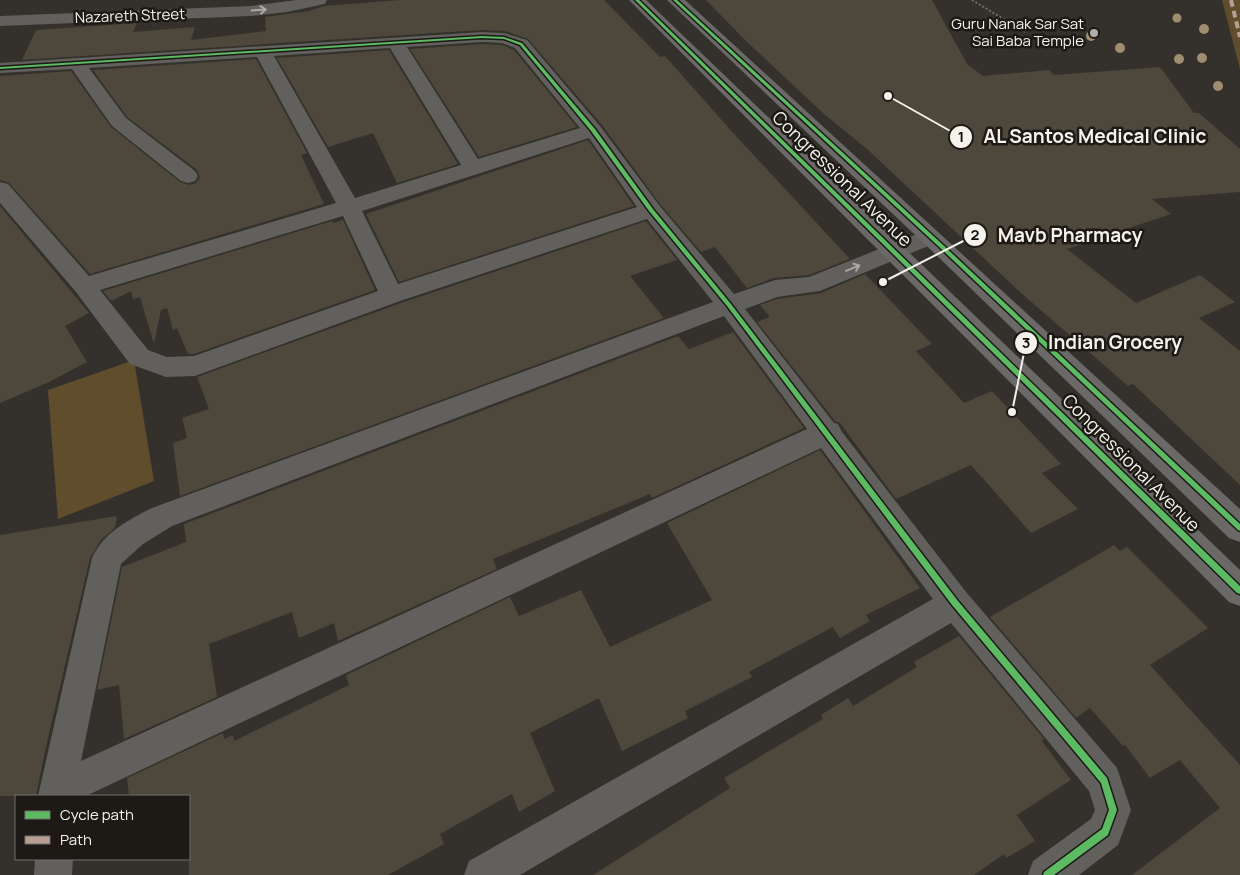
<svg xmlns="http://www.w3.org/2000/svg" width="1240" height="875" font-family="Manrope,sans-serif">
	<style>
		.green { fill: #604d2c }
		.building { fill: #4d473c }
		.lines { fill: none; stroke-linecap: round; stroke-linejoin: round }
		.path { stroke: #6d6c69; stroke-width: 2; stroke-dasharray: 2 2; stroke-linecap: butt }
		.minor { fill: #61605d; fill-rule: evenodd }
		.tertiary { fill: #61605d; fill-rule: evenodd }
		.secondary { fill: #6a6968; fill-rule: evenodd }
		.quiet { stroke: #b99d93; stroke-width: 4; stroke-dasharray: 7 4; stroke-linecap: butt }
		.cycleway-casing { stroke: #1d1a16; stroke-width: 3 }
		.cycleway { fill: #5cba63; fill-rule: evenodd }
		.tree { fill: #9f8d70 }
		.oneway { stroke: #aba9a4 }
		.poi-dot { fill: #b1aea9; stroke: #1d1a16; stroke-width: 2 }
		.labels { text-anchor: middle; stroke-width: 5; stroke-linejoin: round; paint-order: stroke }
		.far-street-label { font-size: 15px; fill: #f5f2ec; stroke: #1d1a16 }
		.far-poi-label { font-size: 15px; fill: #f5f2ec; stroke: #1d1a16; text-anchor: end }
		.street-label { font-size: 18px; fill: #f5f2ec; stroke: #1d1a16 }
		.leader { fill: none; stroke: #f5f2ec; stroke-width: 2 }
		.callout-dot { fill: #f5f2ec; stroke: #1d1a16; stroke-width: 2 }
		.mark-label { font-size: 15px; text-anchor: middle; font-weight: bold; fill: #111 }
		.callout-label { font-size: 19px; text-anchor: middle; font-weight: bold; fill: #f5f2ec; stroke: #1d1a16; stroke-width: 5; stroke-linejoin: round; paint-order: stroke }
	</style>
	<rect width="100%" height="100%" fill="#34312c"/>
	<path class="green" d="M 1222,0 L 1240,0 L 1240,69 Z
		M 134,360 L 154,481 L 58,519 L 48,390 Z"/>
	<path class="building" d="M 401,0 L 604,0 L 660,57 L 665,56 L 735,135 L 850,259 L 809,275 L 774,278 L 747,288 L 715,247 L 701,252 L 660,204 L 602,125 L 528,39 L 505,31 L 482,30 L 22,60 L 36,30 L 137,23 L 133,32 L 195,27 L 191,40 L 266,31 L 265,17 L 309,11 L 324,6 Z
		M 706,0 L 932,0 L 967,64 L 983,76 L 1049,70 L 1054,75 L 1160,67 L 1194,113 L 1199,113 L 1240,149 L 1240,192 L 1152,199 L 1171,214 L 1067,249 L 1136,303 L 1200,275 L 1235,302 L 1199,318 L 1240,351 L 1240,485 L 1133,384 L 1128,386 L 1021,293 L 867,149 L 824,114 L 746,41 Z
		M 482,44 L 502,45 L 514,50 L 577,127 L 479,157 L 410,49 Z
		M 389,50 L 458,164 L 397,183 L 373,133 L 328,147 L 277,58 Z
		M 256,59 L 307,153 L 301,155 L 324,204 L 90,274 L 9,183 L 0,180 L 0,76 L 71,71 L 111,127 L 180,182 L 189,185 L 196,183 L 200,177 L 197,170 L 127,117 L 93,70 Z
		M 588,140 L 634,206 L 399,282 L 366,214 Z
		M 0,206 L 89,313 L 65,326 L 87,362 L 49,382 L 0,403 Z
		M 343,220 L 375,290 L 194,354 L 188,354 L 177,328 L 173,330 L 167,308 L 161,310 L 154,344 L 140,297 L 133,299 L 131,291 L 111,301 L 103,291 L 332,221 L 333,223 Z
		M 646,221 L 677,260 L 630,276 L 664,318 L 180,496 L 173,443 L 187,438 L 182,418 L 209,409 L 197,377 L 401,303 Z
		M 865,274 L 932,344 L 916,351 L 964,403 L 992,391 L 1061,464 L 1042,473 L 1078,509 L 1031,533 L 971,465 L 896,499 L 840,423 L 835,421 L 757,322 L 770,317 L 760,305 L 777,299 L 821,293 Z
		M 733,332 L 804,428 L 652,498 L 650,494 L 493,559 L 497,569 L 338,641 L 334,623 L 299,638 L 292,612 L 209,644 L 217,697 L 124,739 L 119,685 L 97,690 L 122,567 L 186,542 L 184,524 L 678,336 L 689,349 Z
		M 820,450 L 920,588 L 866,615 L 870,621 L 840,638 L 833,627 L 749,672 L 752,677 L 685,711 L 688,718 L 622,751 L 599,698 L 530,733 L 555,791 L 519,812 L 512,794 L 440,834 L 444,844 L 388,875 L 189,875 L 189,796 L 129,796 L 127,778 L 223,733 L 224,739 L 233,735 L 234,741 L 349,685 L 346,675 L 510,597 L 519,616 L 581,590 L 610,647 L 712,600 L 667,523 Z
		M 117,516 L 115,528 L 101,540 L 90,558 L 45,751 L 36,796 L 0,796 L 0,535 Z
		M 1114,545 L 1120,551 L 1127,547 L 1208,628 L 1150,665 L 1240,765 L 1240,875 L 1132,875 L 1220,808 L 1180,760 L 1150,778 L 1125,745 L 1123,746 L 1090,708 L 1076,718 L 990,617 Z
		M 959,636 L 1044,739 L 1042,741 L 1071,780 L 1017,815 L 1035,841 L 1006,858 L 1004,854 L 974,875 L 593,875 L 730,788 L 724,778 L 823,719 L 821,715 L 848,698 L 853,706 L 917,667 L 914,662 Z"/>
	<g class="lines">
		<path class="path" d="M 972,0 L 1027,33"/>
		<path class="minor" d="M 482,32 L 504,33 L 527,40 L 600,126 L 659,205 L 734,294 L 775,280 L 809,277 L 922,232 L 930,229 L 938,232 L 941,237 L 938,242 L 820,291 L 777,297 L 745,309 L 834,423 L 838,424 L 842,432 L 966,592 L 1117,768 L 1131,810 L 1118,845 L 1079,875 L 1028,875 L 1033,861 L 1091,819 L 1095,810 L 1089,791 L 951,623 L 520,875 L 464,875 L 469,861 L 933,599 L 821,448 L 86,796 L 38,796 L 92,558 C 103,533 128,520 152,508 L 713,302 L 647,219 L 400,301 L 195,376 L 166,377 L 130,364 L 76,292 L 0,203 L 0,182 L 8,184 L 89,276 L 336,203 L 257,57 L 89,68 L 126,118 L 195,171 L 198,176 L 195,181 L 188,183 L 181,181 L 112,126 L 72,69 L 0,73 L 0,63 ZM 482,42 L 502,43 L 515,48 L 580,128 L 478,159 L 407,47 ZM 390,48 L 461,165 L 355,198 L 274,56 ZM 589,138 L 637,207 L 398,284 L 362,211 ZM 343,216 L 378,291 L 194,356 L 167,357 L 148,350 L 100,290 ZM 724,316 L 807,429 L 81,761 L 121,564 L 143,544 L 172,526 Z
			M 35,859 L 73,859 L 72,875 L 34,875 Z"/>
		<path class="tertiary" d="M 296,0 L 327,0 L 325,4 L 287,12 L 251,16 L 0,26 L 0,16 L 251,6 Z"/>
		<path class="secondary" d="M 629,0 L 646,0 L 1240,570 L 1240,606 L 1229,602 Z
			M 667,0 L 685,0 L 1240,509 L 1240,542 L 1229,538 L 931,250 Z"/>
		<path class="quiet" d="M 1231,0 L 1240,37"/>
		<defs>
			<path id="cycleway" d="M 635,0 L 639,0 L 1240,586 L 1240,594 L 1237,593 Z
				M 673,0 L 677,0 L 941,243 L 1240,524 L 1240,531 L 1238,530 L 937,245 Z
				M 482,36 L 504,37 L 522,43 L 595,129 L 653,209 L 731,304 L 958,601 L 1107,778 L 1117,810 L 1108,835 L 1054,875 L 1043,875 L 1044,872 L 1102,829 L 1109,810 L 1101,783 L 952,605 L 727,306 L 649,211 L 591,131 L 520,45 L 504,39 L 482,38 L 0,69 L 0,67 Z"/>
		</defs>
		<use href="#cycleway" class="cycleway-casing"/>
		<use href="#cycleway" class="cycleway"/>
	</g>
	<g class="tree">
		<circle cx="1177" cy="18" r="4.5"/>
		<circle cx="1204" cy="29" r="5"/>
		<circle cx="1091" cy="36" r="5"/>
		<circle cx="1120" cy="48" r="5"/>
		<circle cx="1202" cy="58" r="5"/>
		<circle cx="1179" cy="59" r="5"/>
		<circle cx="1218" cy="86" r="5"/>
	</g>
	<defs><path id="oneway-shaft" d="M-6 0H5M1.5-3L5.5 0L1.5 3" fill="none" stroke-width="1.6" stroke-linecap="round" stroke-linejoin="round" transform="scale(1.25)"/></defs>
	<g class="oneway">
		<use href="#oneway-shaft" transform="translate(259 10) rotate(-4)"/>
		<use href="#oneway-shaft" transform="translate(853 268) rotate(-22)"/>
	</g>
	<circle class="poi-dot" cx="1094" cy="33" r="5"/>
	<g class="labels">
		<g class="far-street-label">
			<text transform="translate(130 16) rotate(-2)" y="5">Nazareth Street</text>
		</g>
		<g class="far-poi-label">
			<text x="1084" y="29">Guru Nanak Sar Sat<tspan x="1084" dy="17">Sai Baba Temple</tspan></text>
		</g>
		<g class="street-label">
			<text transform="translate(842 179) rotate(44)" y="6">Congressional Avenue</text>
			<text transform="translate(1131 463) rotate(45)" y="6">Congressional Avenue</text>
		</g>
	</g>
	<path class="leader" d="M888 96L961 137M883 282L975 235M1012 412L1026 343"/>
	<g class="callout-dot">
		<circle cx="888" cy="96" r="5"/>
		<circle cx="883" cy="282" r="5"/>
		<circle cx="1012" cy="412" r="5"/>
		<circle cx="961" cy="137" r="12"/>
		<circle cx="975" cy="235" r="12"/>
		<circle cx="1026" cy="343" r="12"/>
	</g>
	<g class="mark-label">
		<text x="961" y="142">1</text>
		<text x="975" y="240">2</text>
		<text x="1026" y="348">3</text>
	</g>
	<g class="callout-label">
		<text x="1095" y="143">AL Santos Medical Clinic</text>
		<text x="1070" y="242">Mavb Pharmacy</text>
		<text x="1115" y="349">Indian Grocery</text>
	</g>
	<rect x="15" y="795" width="175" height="65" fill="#1d1a16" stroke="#73706c"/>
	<rect x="25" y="811" width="25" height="8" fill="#5cba63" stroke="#73706c"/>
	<text x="60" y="820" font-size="15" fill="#f5f2ec">Cycle path</text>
	<rect x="25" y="836" width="25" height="8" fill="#b99d93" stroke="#73706c"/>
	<text x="60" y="845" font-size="15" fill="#f5f2ec">Path</text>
</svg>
